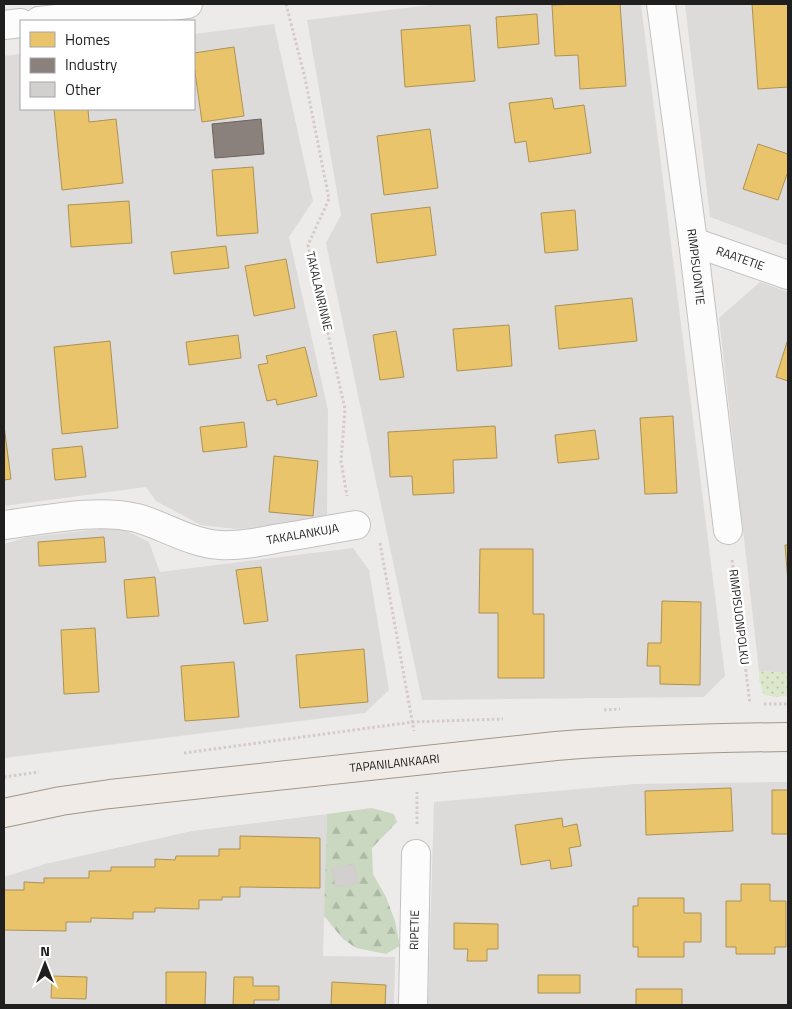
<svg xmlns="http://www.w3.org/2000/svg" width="792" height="1009" font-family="'Titillium Web',sans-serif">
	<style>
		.residential { fill: #dcdbda }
		.grass { fill: url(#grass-dots) }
		.forest { fill: url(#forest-firs) }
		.homes { fill: #e9c46a; stroke: #ac9254 }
		.industry { fill: #8a817c; stroke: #6a6460 }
		.building { fill: #d2d0ce; stroke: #d0cdca }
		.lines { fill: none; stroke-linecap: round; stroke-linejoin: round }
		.street-casing { stroke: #c3c2c1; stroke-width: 30 }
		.primary-casing { stroke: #a19688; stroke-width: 30 }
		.path { stroke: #d6cac8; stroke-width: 3; stroke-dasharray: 2.5 2.5; stroke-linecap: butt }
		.street { stroke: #fcfcfc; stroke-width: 28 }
		.primary { stroke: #f0ebe6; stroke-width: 28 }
		.labels { text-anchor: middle; stroke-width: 5; stroke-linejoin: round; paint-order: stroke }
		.street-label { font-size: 12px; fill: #1f1f1f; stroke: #fff }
	</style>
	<defs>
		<pattern id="grass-dots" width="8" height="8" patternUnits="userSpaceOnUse" patternTransform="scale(1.25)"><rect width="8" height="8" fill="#dce7cb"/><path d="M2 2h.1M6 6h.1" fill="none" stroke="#bcc6ae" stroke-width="1.8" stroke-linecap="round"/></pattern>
		<pattern id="forest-firs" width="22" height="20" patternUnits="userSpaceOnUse" patternTransform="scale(1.25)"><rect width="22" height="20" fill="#cbd8c1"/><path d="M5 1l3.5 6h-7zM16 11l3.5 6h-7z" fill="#aeb9a5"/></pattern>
	</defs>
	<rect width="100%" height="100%" fill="#edebe9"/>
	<path class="residential" d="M 438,4 L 641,4 L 725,676 L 704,697 L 422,700 L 326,243 L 341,215 L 307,20 Z
		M 685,4 L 788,4 L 788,246 L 710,217 Z
		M 274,24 L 313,201 L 289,237 L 328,410 L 327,516 L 265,528 L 235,529 L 201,525 L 156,501 L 146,487 L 4,506 L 4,56 L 21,54 L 21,109 L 194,109 L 194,34 Z
		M 760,282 L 788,292 L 788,673 L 759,671 L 719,318 Z
		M 109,528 L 125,530 L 149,542 L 160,572 L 353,548 L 369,570 L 389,690 L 365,713 L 4,758 L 4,544 L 28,537 Z
		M 788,782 L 788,1005 L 428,1005 L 434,802 L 635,784 Z
		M 327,814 L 323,956 L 395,957 L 394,1005 L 4,1005 L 4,877 L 45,864 L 192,831 Z"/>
	<path class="grass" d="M 759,671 L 788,673 L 788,696 L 775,697 L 764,695 L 759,680 Z"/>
	<path class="forest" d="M 372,808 L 394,814 L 397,822 L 372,848 L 373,874 L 386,897 L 395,921 L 400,946 L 386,954 L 356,948 L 343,939 L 324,916 L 327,814 Z"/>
	<path class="homes" d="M 578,4 L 620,4 L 626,86 L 580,89 L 578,55 L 555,56 L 552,5 Z
		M 752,4 L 788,4 L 788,87 L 758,89 Z
		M 537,14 L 539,44 L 498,48 L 496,17 Z
		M 470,25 L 475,81 L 405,87 L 401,30 Z
		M 234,47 L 244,116 L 202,122 L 194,65 L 194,53 Z
		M 552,98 L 554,109 L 584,105 L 591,153 L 529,162 L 526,141 L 515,143 L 509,103 Z
		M 54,109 L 88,109 L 89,122 L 116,119 L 123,183 L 62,190 Z
		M 430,129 L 438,188 L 384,195 L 377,136 Z
		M 758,144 L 788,154 L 788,174 L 787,174 L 778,200 L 743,189 Z
		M 253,167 L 258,233 L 217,236 L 212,170 Z
		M 129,201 L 132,243 L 71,247 L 68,205 Z
		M 430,207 L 436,255 L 377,263 L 371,214 Z
		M 575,210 L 578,250 L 545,253 L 541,213 Z
		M 226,246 L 229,268 L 174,274 L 171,252 Z
		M 286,259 L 295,308 L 254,316 L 245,266 Z
		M 632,298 L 637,341 L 559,349 L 555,306 Z
		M 509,325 L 512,366 L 457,371 L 453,329 Z
		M 396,331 L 404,377 L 380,380 L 373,335 Z
		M 238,335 L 241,358 L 189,365 L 186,342 Z
		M 788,339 L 788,381 L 776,377 Z
		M 110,341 L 118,428 L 62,434 L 54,347 Z
		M 305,347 L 317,396 L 277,405 L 276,399 L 267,401 L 258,365 L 268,363 L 266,356 Z
		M 673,416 L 677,493 L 645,494 L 640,418 Z
		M 244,422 L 247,447 L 203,452 L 200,427 Z
		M 4,426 L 11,479 L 4,480 Z
		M 495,426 L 497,458 L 453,460 L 454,493 L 413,495 L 412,476 L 390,477 L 388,432 Z
		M 595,430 L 599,459 L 558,463 L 555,435 Z
		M 82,446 L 86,477 L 55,480 L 52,449 Z
		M 274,456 L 318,461 L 313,516 L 269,512 Z
		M 104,537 L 106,562 L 39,566 L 38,542 Z
		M 785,545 L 788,545 L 788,582 Z
		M 480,549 L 533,549 L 533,614 L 544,614 L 544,678 L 498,678 L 498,613 L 479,613 Z
		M 261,567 L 268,621 L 244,624 L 236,570 Z
		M 155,577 L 159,616 L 127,618 L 124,580 Z
		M 662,601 L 701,602 L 700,685 L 660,684 L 660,666 L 647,666 L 648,643 L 661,643 Z
		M 95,628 L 99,692 L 64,694 L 61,630 Z
		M 364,649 L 368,702 L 300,708 L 296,655 Z
		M 234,662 L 239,717 L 185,721 L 181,666 Z
		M 731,788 L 733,831 L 646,835 L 645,791 Z
		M 772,790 L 788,790 L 788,834 L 772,834 Z
		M 562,818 L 563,827 L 577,824 L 581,846 L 569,848 L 572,866 L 551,869 L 550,860 L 521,865 L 515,825 Z
		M 240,836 L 320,838 L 320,888 L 240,887 L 240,897 L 222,897 L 222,900 L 199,900 L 199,909 L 155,908 L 155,912 L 133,912 L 133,919 L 91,918 L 91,922 L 66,922 L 66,931 L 4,930 L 4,890 L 24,890 L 24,882 L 44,883 L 44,878 L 89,878 L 89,871 L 111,871 L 111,867 L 155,867 L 155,859 L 175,860 L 176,856 L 219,856 L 219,849 L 240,849 Z
		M 741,884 L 770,884 L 770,901 L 786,901 L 786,947 L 775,947 L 775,954 L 736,954 L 736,947 L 726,947 L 726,901 L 741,901 Z
		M 638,898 L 684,898 L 684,913 L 701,913 L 701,942 L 684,942 L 684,957 L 638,957 L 638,947 L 633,947 L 633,906 L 638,906 Z
		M 454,923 L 498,924 L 498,949 L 487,949 L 487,961 L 467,961 L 468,949 L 454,949 Z
		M 166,972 L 206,972 L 205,1005 L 166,1005 Z
		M 538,975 L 580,975 L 580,993 L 538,993 Z
		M 52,976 L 87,977 L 86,999 L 51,998 Z
		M 234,977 L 253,977 L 253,986 L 279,986 L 279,1000 L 254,1000 L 254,1005 L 233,1005 Z
		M 332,982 L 386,985 L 385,1005 L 331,1005 Z
		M 636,989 L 682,989 L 682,1005 L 636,1005 Z"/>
	<path class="industry" d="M 261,119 L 264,154 L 215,158 L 212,124 Z"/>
	<path class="building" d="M 354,864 L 358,883 L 336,887 L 332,869 Z"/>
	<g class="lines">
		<defs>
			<g id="street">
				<path id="s1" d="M 661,4 L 693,242 L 728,530"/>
				<path d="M 39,21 L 188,4"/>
				<path d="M 4,25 L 21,23"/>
				<path id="s2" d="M 693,242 L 788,275"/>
				<path id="s3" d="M 4,525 C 45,520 96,508 137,518 C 165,526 190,543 220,545 C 240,546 260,542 280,538 C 306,534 331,529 356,525"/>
				<path id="s4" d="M 413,1005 L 416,854"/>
			</g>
			<g id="primary">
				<path id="s5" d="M 4,813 L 61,801 L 110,794 L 556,746 C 634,740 711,738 788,737"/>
			</g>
		</defs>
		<use href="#street" class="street-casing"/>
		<use href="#primary" class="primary-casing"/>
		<path class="path" d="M 286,4 L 305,78 L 329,199 L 308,245 L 345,409 L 341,461 L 347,496
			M 380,543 L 414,731
			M 732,560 L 750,704
			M 764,704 L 788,704
			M 604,710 L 620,709
			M 184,753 L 413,722 L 503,719
			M 4,777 L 39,772
			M 417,824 L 417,792"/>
		<use href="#street" class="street"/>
		<use href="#primary" class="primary"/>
	</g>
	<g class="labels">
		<g class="street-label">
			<text dy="4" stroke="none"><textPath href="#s2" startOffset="50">RAATETIE</textPath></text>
			<text dy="4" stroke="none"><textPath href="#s1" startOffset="265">RIMPISUONTIE</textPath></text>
			<text transform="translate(319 291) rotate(77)" y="4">TAKALANRINNE</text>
			<text dy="4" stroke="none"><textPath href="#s3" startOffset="305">TAKALANKUJA</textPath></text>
			<text transform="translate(739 617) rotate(83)" y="4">RIMPISUONPOLKU</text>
			<text dy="4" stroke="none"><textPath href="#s5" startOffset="394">TAPANILANKAARI</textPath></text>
			<text dy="4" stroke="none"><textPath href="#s4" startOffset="75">RIPETIE</textPath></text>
		</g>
	</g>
	<rect width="792" height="1009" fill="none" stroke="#1f1f1f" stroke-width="10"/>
	<rect x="20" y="20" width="175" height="90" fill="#ffffff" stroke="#a5a5a5"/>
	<rect x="30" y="32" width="25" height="15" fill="#e9c46a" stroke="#a5a5a5"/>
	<text x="65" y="45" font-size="15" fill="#1f1f1f">Homes</text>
	<rect x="30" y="58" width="25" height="15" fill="#8a817c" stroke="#a5a5a5"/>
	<text x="65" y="70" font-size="15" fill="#1f1f1f">Industry</text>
	<rect x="30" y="82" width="25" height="15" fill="#d2d0ce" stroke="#a5a5a5"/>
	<text x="65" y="95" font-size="15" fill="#1f1f1f">Other</text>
	<g transform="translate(45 964)" stroke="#ffffff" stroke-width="4" paint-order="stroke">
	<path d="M0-4L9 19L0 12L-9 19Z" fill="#1f1f1f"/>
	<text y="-8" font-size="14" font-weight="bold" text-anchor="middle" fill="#1f1f1f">N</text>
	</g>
</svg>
